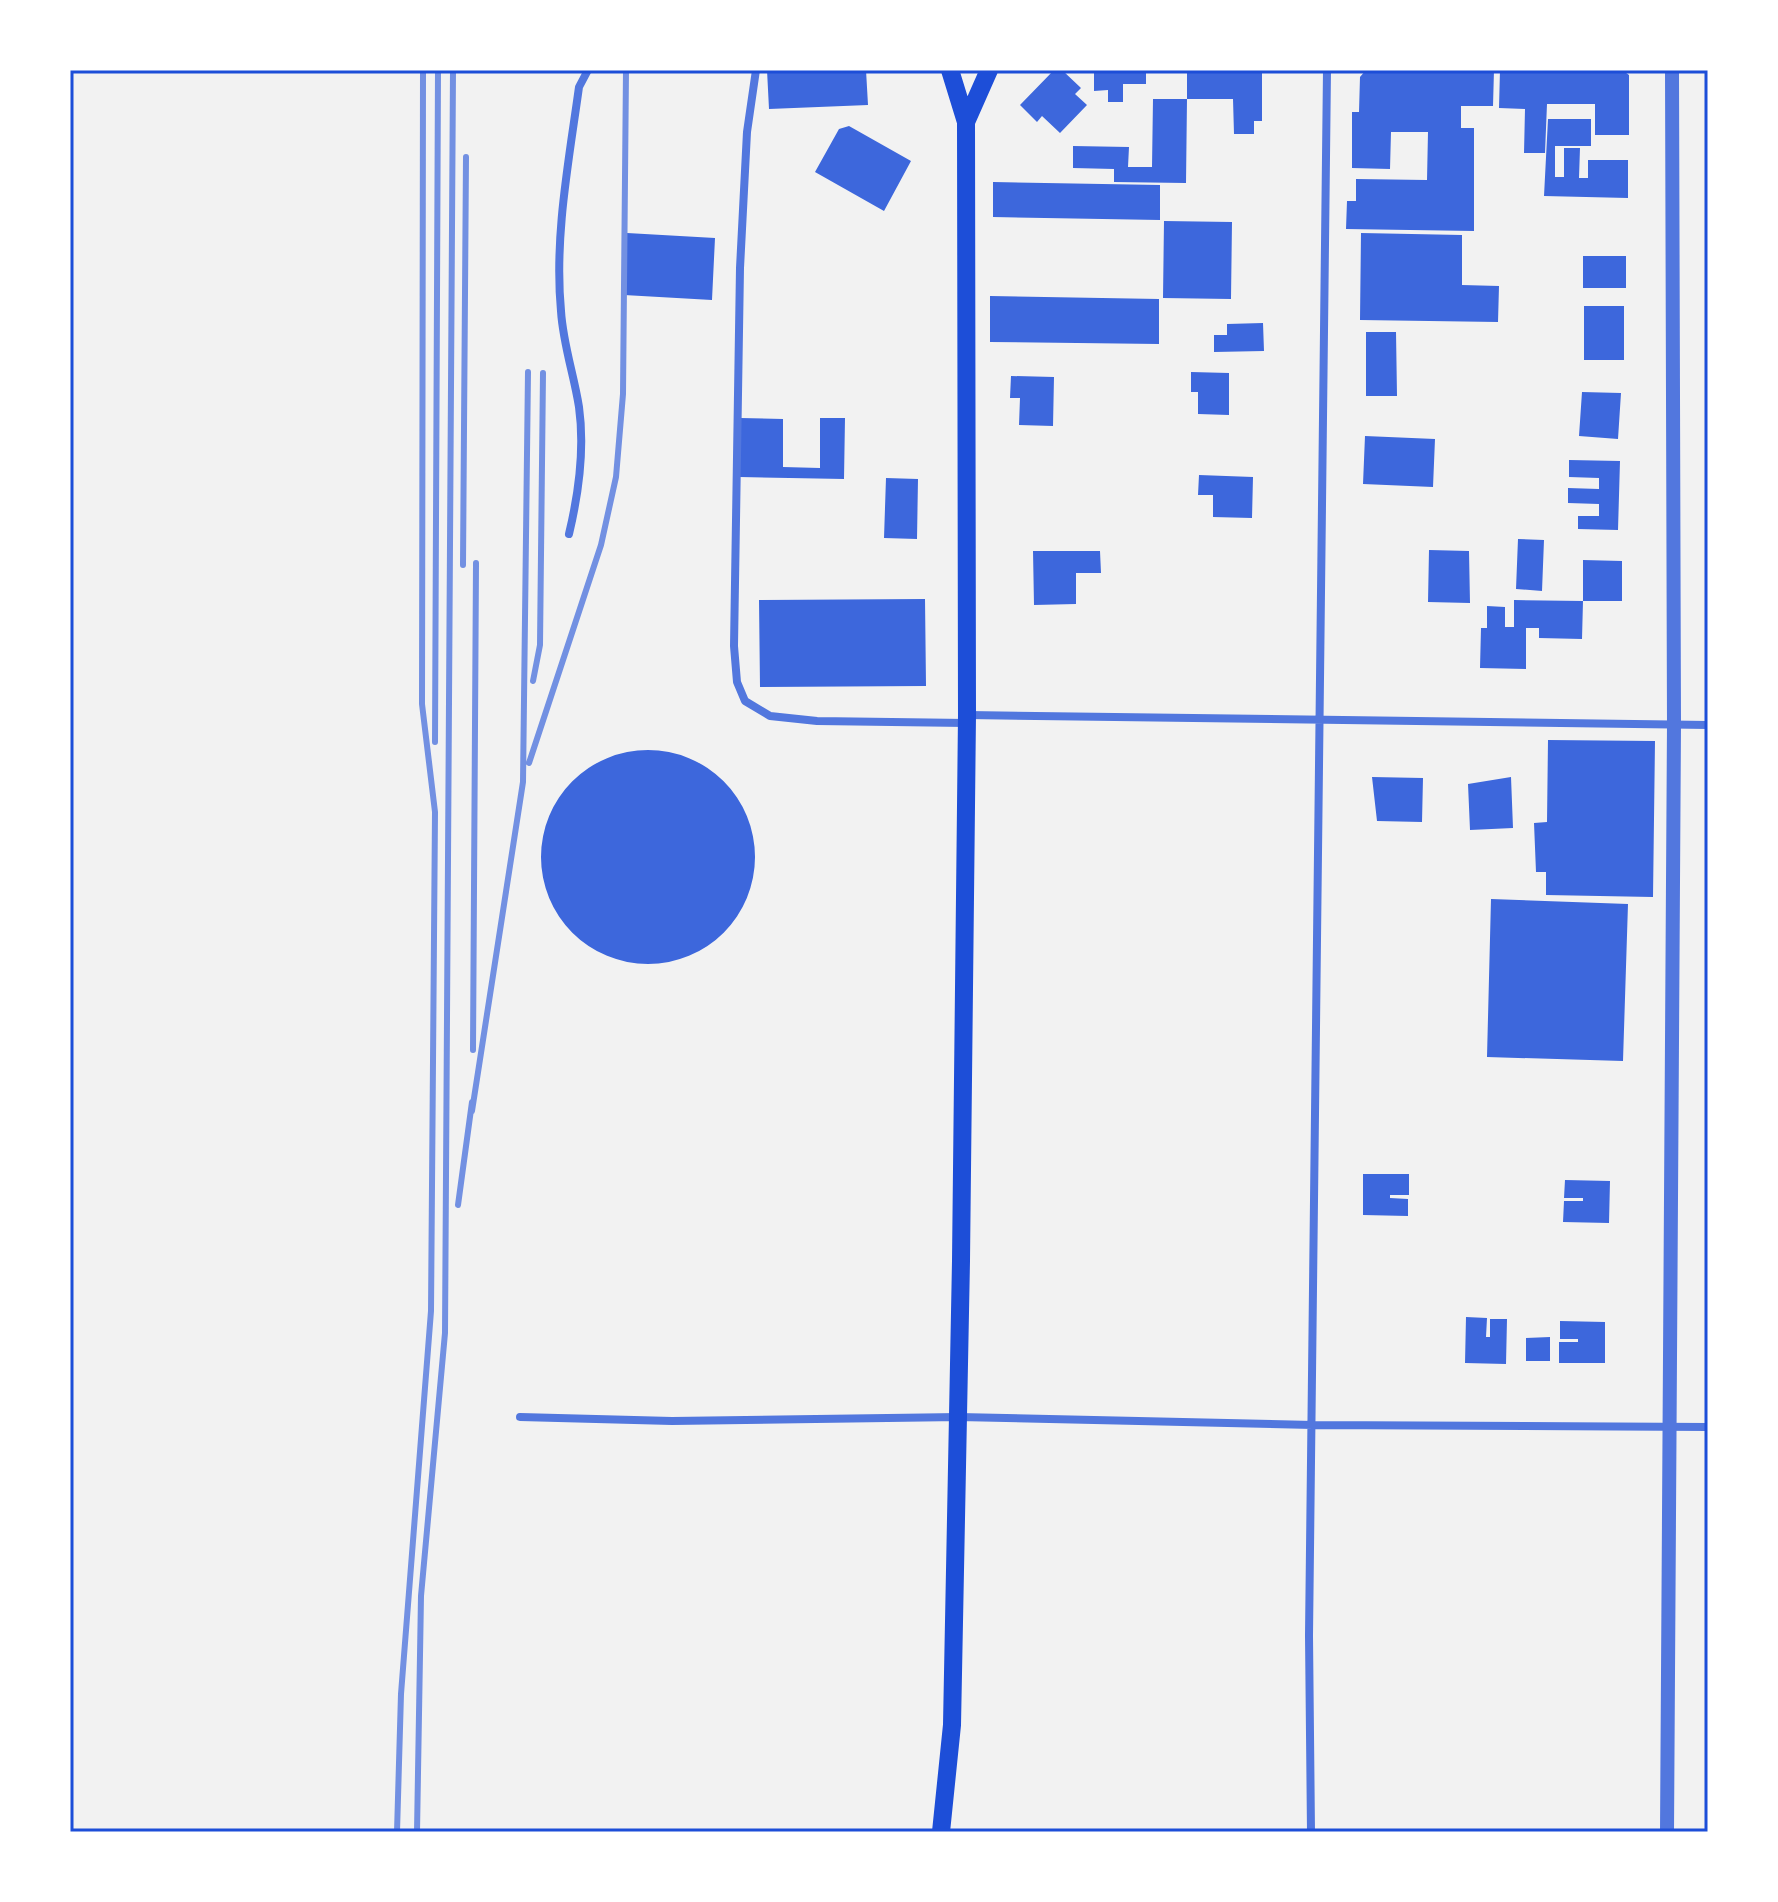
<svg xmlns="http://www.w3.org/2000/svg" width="1778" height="1902" font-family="'Playfair Display',serif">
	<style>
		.building { fill: #3d67dc }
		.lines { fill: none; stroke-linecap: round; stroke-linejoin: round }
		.minor { stroke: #5277de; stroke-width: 8 }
		.tertiary { stroke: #5277de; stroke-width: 14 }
		.trunk { stroke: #1d4ed8; stroke-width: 18 }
		.rail { stroke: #7290e2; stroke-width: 6 }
		.neatline { fill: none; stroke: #1d4ed8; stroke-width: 3 }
	</style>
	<rect width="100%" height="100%" fill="#f2f2f2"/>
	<path class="building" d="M 767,70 L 866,70 L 868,105 L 769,109 Z
		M 1054,70 L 1062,70 L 1081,88 L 1075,94 L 1087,105 L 1060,133 L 1042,116 L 1037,122 L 1020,105 Z
		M 1094,70 L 1146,70 L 1146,84 L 1123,84 L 1123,102 L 1108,102 L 1108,90 L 1094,91 Z
		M 1187,70 L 1262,70 L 1262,121 L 1254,121 L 1254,134 L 1234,134 L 1233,99 L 1187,99 Z
		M 1366,70 L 1494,70 L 1493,106 L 1461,106 L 1461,128 L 1474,128 L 1474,231 L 1346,229 L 1347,201 L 1356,201 L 1356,179 L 1427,180 L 1428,132 L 1391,132 L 1390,169 L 1352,168 L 1352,112 L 1359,112 L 1360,77 Z
		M 1500,70 L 1622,70 L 1629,75 L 1629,135 L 1595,135 L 1595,104 L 1547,104 L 1545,153 L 1524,153 L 1525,109 L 1499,108 Z
		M 1153,99 L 1187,99 L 1186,183 L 1114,182 L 1114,169 L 1073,168 L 1073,146 L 1129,147 L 1128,167 L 1152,167 Z
		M 1548,119 L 1591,119 L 1591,146 L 1555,146 L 1555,177 L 1564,177 L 1564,148 L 1580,148 L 1579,178 L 1588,178 L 1588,160 L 1628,160 L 1628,198 L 1544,196 Z
		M 849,126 L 911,161 L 884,211 L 815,172 L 839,129 Z
		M 993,182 L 1160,185 L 1160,220 L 993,217 Z
		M 1164,221 L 1232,222 L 1231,299 L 1163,298 Z
		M 627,233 L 715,238 L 712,300 L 624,295 Z
		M 1361,233 L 1462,235 L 1462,285 L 1499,286 L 1498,322 L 1360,320 Z
		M 1583,256 L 1626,256 L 1626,288 L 1583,288 Z
		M 990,296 L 1159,299 L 1159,344 L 990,342 Z
		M 1584,306 L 1624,306 L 1624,360 L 1584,360 Z
		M 1263,323 L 1264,351 L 1214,352 L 1214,335 L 1227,335 L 1227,324 Z
		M 1366,332 L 1396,332 L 1397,396 L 1366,396 Z
		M 1191,372 L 1229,373 L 1229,415 L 1198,414 L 1198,392 L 1191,392 Z
		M 1011,376 L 1054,377 L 1053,426 L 1019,425 L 1020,398 L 1010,398 Z
		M 1582,392 L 1621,393 L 1618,439 L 1579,436 Z
		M 740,418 L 783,419 L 783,467 L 820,468 L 820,418 L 845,418 L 844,479 L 740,477 Z
		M 1365,436 L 1435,439 L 1433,487 L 1363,484 Z
		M 1569,460 L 1620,461 L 1618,530 L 1578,529 L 1578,516 L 1599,516 L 1599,504 L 1568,503 L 1568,488 L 1599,489 L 1599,478 L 1569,477 Z
		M 1199,475 L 1253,477 L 1252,518 L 1213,517 L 1213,495 L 1198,495 Z
		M 886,478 L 918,479 L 917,539 L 884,538 Z
		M 1518,539 L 1544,540 L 1542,591 L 1516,589 Z
		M 1429,550 L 1469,551 L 1470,603 L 1428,602 Z
		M 1033,551 L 1100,551 L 1101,573 L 1076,573 L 1076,604 L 1034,605 Z
		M 1583,560 L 1622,561 L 1622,601 L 1583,601 Z
		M 925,599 L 926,686 L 760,687 L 759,600 Z
		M 1514,600 L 1583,601 L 1582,639 L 1539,638 L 1539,628 L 1526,628 L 1526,669 L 1480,668 L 1481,628 L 1487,628 L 1487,606 L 1505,607 L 1505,627 L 1514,627 Z
		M 1548,740 L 1655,741 L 1653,897 L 1546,895 L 1546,872 L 1536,872 L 1534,823 L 1547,822 Z
		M541 857a107 107 0 1 1 214 0a107 107 0 1 1-214 0Z
		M 1372,777 L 1423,778 L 1422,822 L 1377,821 Z
		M 1511,777 L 1513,828 L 1470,830 L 1468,784 Z
		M 1491,899 L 1628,904 L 1623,1061 L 1487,1057 Z
		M 1363,1174 L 1409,1174 L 1409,1195 L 1390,1195 L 1390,1198 L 1408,1199 L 1408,1216 L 1363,1215 Z
		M 1565,1180 L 1610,1181 L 1609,1223 L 1563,1222 L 1564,1201 L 1583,1201 L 1583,1198 L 1564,1198 Z
		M 1466,1317 L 1487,1318 L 1486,1337 L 1490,1337 L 1490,1319 L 1507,1319 L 1506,1364 L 1465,1363 Z
		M 1560,1321 L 1605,1322 L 1605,1363 L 1559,1363 L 1559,1342 L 1578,1342 L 1578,1339 L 1560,1339 Z
		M 1550,1337 L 1550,1361 L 1526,1361 L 1526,1338 Z"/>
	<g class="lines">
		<path class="minor" d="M 756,70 L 747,132 L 740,268 L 734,646 L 737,682 L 745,701 L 770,716 L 817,721 L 966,723
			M 569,534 C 579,492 585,450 579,407 C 574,375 563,344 561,311 C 554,237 569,160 579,87 L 588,70
			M 968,715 L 1708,725
			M 520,1417 L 672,1421 L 959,1417 L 1313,1425 L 1708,1427
			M 1311,1832 L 1309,1636 L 1327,70"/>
		<path class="tertiary" d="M 1667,1832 L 1674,724 L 1672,70"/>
		<path class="trunk" d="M 950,70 L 966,122
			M 941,1832 L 952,1725 L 961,1261 L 967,715 L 966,122 L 989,70"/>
		<path class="rail" d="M 463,565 L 466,157
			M 533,681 L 540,645 L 543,373
			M 435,742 L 438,70
			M 529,763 L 601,545 L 616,477 L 623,394 L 626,70
			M 473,1050 L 476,563
			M 472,1111 L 523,782 L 528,372
			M 458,1205 L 472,1102
			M 397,1832 L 401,1694 L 431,1311 L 435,812 L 422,704 L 423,70
			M 417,1832 L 421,1596 L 445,1333 L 453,70"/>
	</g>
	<rect width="1778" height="1902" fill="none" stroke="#ffffff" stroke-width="144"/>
	<rect x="72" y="72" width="1634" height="1758" class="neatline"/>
</svg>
